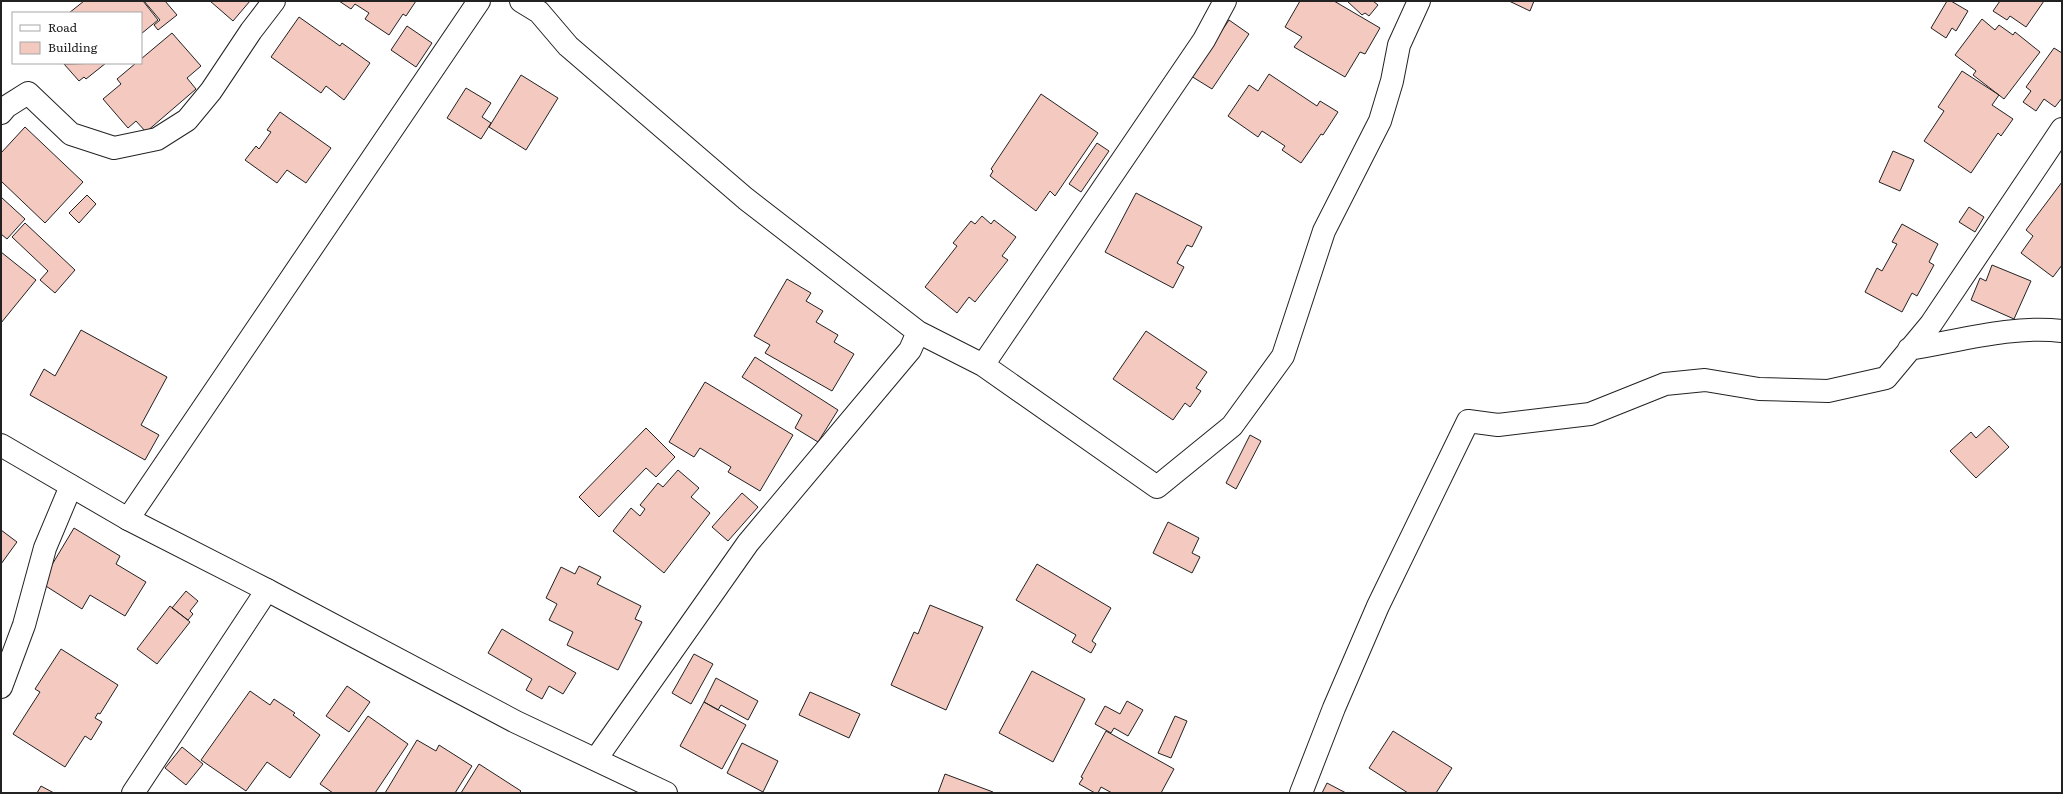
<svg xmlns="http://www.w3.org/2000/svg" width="2063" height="794" font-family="Literata,serif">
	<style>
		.building { fill: #f3c9c0; stroke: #222 }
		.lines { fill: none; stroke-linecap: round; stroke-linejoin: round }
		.minor-casing { stroke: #222; stroke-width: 24 }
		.secondary-casing { stroke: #222; stroke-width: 24 }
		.minor { stroke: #fff; stroke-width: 22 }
		.secondary { stroke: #fff; stroke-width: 22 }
	</style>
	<rect width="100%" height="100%" fill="#fff"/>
	<path class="building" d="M 84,1 L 143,1 L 158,20 L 141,34 L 141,13 L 69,13 Z
		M 144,1 L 165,1 L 177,15 L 158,30 L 154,25 L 160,20 Z
		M 210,1 L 250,1 L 233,21 Z
		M 339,1 L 416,1 L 406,16 L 403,14 L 389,35 L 365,19 L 369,13 L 355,4 L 351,9 Z
		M 1300,1 L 1334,1 L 1380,28 L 1365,54 L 1360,52 L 1345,77 L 1294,47 L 1302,37 L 1285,27 Z
		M 1347,1 L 1373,1 L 1378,5 L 1369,16 L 1365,13 L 1362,15 Z
		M 1509,1 L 1534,1 L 1530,11 Z
		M 1947,1 L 1951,1 L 1968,11 L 1956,31 L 1952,28 L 1946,38 L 1931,28 Z
		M 2000,1 L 2044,1 L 2026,27 L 2010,16 L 2007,20 L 1993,11 Z
		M 299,17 L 340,46 L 342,43 L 370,63 L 344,100 L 326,86 L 321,93 L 271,57 Z
		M 1982,19 L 1995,30 L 1999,25 L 2013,35 L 2015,32 L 2040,52 L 2004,99 L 1973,75 L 1976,71 L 1955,55 Z
		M 1229,20 L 1249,34 L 1212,89 L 1191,76 Z
		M 407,26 L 432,43 L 416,67 L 391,50 Z
		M 172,33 L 201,66 L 187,78 L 196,89 L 146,132 L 136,121 L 128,128 L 103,99 L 121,84 L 117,79 L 136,63 L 141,63 L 141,59 Z
		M 2054,48 L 2062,53 L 2062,98 L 2055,107 L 2044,99 L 2036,111 L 2023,102 L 2031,91 L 2026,87 Z
		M 106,63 L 86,79 L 84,77 L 79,81 L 64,64 Z
		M 1962,71 L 1999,95 L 1992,105 L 2013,119 L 2001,136 L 1998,133 L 1971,173 L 1924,141 L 1944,111 L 1938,107 Z
		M 1269,74 L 1317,106 L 1320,101 L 1338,112 L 1323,135 L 1321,134 L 1301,163 L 1282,150 L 1285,146 L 1262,131 L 1258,137 L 1228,116 L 1249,85 L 1258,91 Z
		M 521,75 L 558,98 L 526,150 L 489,127 Z
		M 466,88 L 491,103 L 482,117 L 491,123 L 481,139 L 447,118 Z
		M 1041,94 L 1098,133 L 1055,196 L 1050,191 L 1036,211 L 990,176 L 993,171 L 991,169 Z
		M 280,112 L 331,148 L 306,183 L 287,170 L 277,183 L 245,160 L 256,146 L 259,149 L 271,132 L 267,130 Z
		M 25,127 L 83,182 L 45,223 L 1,181 L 1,153 Z
		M 1097,143 L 1109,151 L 1081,192 L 1069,184 Z
		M 1893,151 L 1914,160 L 1900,191 L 1879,182 Z
		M 2062,182 L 2062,265 L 2053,277 L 2021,253 L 2033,236 L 2026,230 Z
		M 1136,193 L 1202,227 L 1192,247 L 1187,245 L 1177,263 L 1184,267 L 1173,288 L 1105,252 Z
		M 87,195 L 96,204 L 79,223 L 69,213 Z
		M 1,197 L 25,219 L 7,239 L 1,234 Z
		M 1969,207 L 1984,217 L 1975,232 L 1959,222 Z
		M 982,216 L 991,224 L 994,220 L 1016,237 L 1002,256 L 1008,260 L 975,302 L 969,297 L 957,313 L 925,287 L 957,246 L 953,243 L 971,221 L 975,224 Z
		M 25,223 L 75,270 L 55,293 L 40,280 L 48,271 L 12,237 Z
		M 1902,224 L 1938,244 L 1929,262 L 1934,265 L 1917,296 L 1912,293 L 1902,312 L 1865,292 L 1877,268 L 1882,271 L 1897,244 L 1892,242 Z
		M 1,252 L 36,280 L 1,323 Z
		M 1992,265 L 2031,281 L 2014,319 L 1971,300 L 1980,278 L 1986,281 Z
		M 787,279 L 811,293 L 806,301 L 823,311 L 816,322 L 838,335 L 834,342 L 854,354 L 832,391 L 765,353 L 770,345 L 754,336 Z
		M 81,330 L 167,377 L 141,425 L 159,435 L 145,460 L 30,395 L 44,369 L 55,376 Z
		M 1146,331 L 1207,372 L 1196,388 L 1201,391 L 1190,407 L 1185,403 L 1173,420 L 1113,379 Z
		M 755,357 L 838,410 L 818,442 L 795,428 L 802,415 L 742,377 Z
		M 705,382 L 793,435 L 760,491 L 728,472 L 731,467 L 700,448 L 694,457 L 669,442 Z
		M 1989,426 L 2009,447 L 1976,478 L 1950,451 L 1971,432 L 1976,438 Z
		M 646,428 L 675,457 L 656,477 L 646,468 L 599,517 L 579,497 Z
		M 1250,435 L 1261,441 L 1236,489 L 1226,483 Z
		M 678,470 L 699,488 L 691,497 L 710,513 L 664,573 L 613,531 L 631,508 L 640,516 L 645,509 L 640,505 L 658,483 L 663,487 Z
		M 742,493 L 758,507 L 728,541 L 712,527 Z
		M 1168,522 L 1199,538 L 1192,553 L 1200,557 L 1192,573 L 1153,553 Z
		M 74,528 L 120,556 L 116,564 L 146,582 L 125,616 L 90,595 L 82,609 L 41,583 Z
		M 1,530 L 17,542 L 1,564 Z
		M 1037,564 L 1111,608 L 1092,641 L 1096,644 L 1091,653 L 1072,642 L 1076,635 L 1016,600 Z
		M 579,566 L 601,577 L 597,584 L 641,606 L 635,619 L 642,622 L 618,670 L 567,645 L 573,632 L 549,620 L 557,604 L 546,598 L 561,567 L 575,574 Z
		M 186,591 L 198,601 L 190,611 L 193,614 L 188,620 L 172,608 Z
		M 930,605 L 983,627 L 946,710 L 891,685 L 914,632 L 918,634 Z
		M 170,606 L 190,622 L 157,664 L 137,649 Z
		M 502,629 L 576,673 L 563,694 L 549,686 L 542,699 L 526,690 L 532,679 L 488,653 Z
		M 61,649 L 118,685 L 100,714 L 98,713 L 95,718 L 102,722 L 91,740 L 85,736 L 65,767 L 13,734 L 40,692 L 35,689 Z
		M 694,654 L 713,664 L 691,704 L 672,693 Z
		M 1032,671 L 1085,699 L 1053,762 L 999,733 Z
		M 716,678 L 758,701 L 748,720 L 721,705 L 718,710 L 704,702 Z
		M 347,686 L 370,702 L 349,732 L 326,716 Z
		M 250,691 L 270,705 L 274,699 L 295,713 L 293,715 L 320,735 L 290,778 L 267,762 L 246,791 L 201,760 Z
		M 810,692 L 860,714 L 849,738 L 799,715 Z
		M 1127,701 L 1143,710 L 1128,736 L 1114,728 L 1111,733 L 1095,724 L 1105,706 L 1120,714 Z
		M 704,702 L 746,725 L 722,769 L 680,746 Z
		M 368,716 L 408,744 L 375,793 L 333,793 L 320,784 Z
		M 1175,716 L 1187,721 L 1171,758 L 1158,753 Z
		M 1106,731 L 1174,769 L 1161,793 L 1112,793 L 1101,787 L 1098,793 L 1095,793 L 1079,784 L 1083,778 L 1081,777 Z
		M 1393,731 L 1452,768 L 1436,793 L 1408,793 L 1369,768 Z
		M 417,740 L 436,751 L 439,745 L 472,766 L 455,793 L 385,793 Z
		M 742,743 L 778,761 L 763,792 L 727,773 Z
		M 182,747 L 203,764 L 186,785 L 165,768 Z
		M 479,764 L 521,791 L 519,793 L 461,793 Z
		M 945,774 L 993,792 L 993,793 L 938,793 Z
		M 1327,783 L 1346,793 L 1322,793 Z
		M 41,786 L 54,793 L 37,793 Z"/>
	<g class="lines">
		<defs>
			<path id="minor" d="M 521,1 L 539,12 L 568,46 L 746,199 L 918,332
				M 1,113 L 6,107 L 28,93 L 71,134 L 114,148 L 157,139 L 187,120 L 211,91 L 251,31 L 274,1
				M 1909,349 C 1959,341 2012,325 2062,331
				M 983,365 L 1204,40 L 1225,1
				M 128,519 L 479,1
				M 1,687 L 24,625 L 45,548 L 71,486
				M 596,759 L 748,543 L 910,350 L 918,332 L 983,365 L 1157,487 L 1232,426 L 1283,356 L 1324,231 L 1380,121 L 1392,81 L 1399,45 L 1419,1
				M 133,793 L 267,590
				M 1301,793 L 1334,708 L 1378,606 L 1468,421 L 1498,425 L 1590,414 L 1665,384 L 1705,380 L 1759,389 L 1828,391 L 1886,378 L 1931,324 L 2062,129"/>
			<path id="secondary" d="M 1,445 L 128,519 L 267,590 L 516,722 L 666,793"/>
		</defs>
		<use href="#minor" class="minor-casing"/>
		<use href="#secondary" class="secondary-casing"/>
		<use href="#minor" class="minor"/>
		<use href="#secondary" class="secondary"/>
	</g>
	<rect width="2063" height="794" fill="none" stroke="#222222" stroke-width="4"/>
	<rect x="12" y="12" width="130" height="52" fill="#ffffff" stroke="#a7a7a7"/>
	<rect x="20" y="25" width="20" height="6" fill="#ffffff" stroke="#a7a7a7"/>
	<text x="48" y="32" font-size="12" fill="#222222">Road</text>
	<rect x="20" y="42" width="20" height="12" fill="#f3c9c0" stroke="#a7a7a7"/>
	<text x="48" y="52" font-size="12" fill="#222222">Building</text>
</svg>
